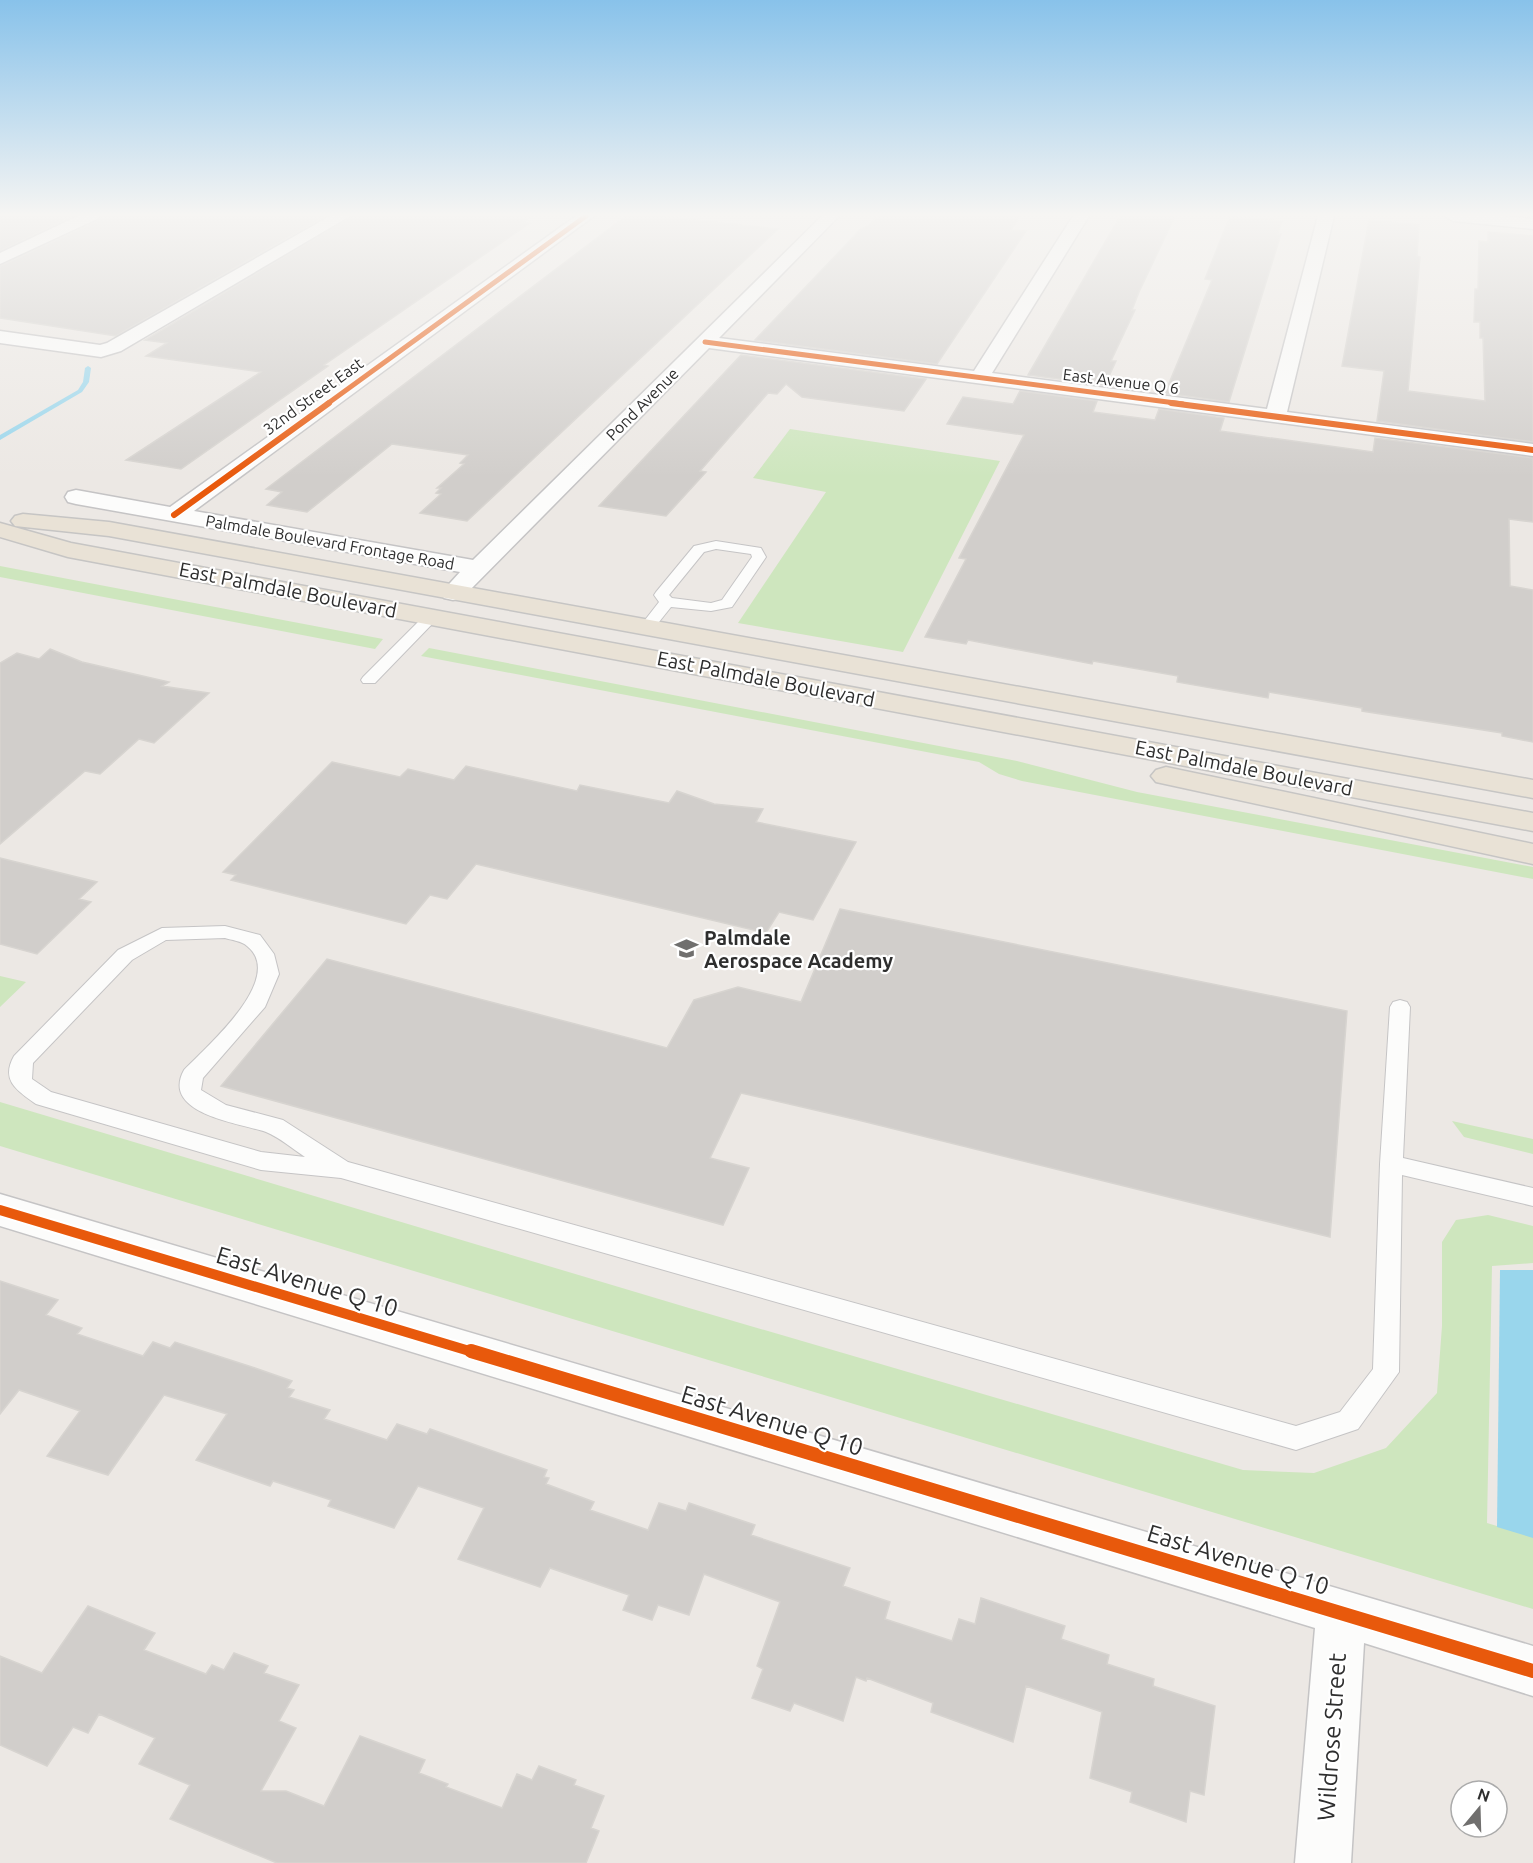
<svg xmlns="http://www.w3.org/2000/svg" width="1533" height="1863" font-family="Ubuntu,sans-serif">
	<style>
		.green { fill: #cee6be }
		.water { fill: #99d6ec }
		.lines { fill: none; stroke-linecap: round; stroke-linejoin: round }
		.stream { fill: #99d6ec; fill-rule: evenodd }
		.building { fill: #d1cecb; stroke: #d7d4d0; stroke-width: 1.5 }
		.service-casing { stroke: #c5c4c5; stroke-width: 2 }
		.minor-casing { stroke: #c5c4c5; stroke-width: 3 }
		.trunk-casing { stroke: #c6c5c4; stroke-width: 3 }
		.service { fill: #fcfcfb; fill-rule: evenodd }
		.minor { fill: #fcfcfb; fill-rule: evenodd }
		.trunk { fill: #e9e2d6; fill-rule: evenodd }
		.cycleway-far3-casing { stroke: #fff; stroke-width: 8 }
		.cycleway-far2-casing { stroke: #fff; stroke-width: 8 }
		.cycleway-far1-casing { stroke: #fff; stroke-width: 14 }
		.cycleway-casing { stroke: #fff; stroke-width: 17 }
		.cycleway-far3 { stroke: #e8590c; stroke-width: 5 }
		.cycleway-far2 { stroke: #e8590c; stroke-width: 6 }
		.cycleway-far1 { stroke: #e8590c; stroke-width: 10 }
		.cycleway { stroke: #e8590c; stroke-width: 14 }
		.labels { text-anchor: middle; stroke-width: 4.5; stroke-linejoin: round; paint-order: stroke }
		.far-street-label { font-size: 16px; fill: #2e2e2e; stroke: #fff }
		.street-label { font-size: 20px; fill: #2e2e2e; stroke: #fff }
		.poi-label { font-size: 20px; font-weight: bold; fill: #2e2e2e; stroke: #fff; text-anchor: start }
		.near-street-label { font-size: 24px; fill: #2e2e2e; stroke: #fff }
	</style>
	<rect width="100%" height="100%" fill="#ece8e4"/>
	<path class="green" d="M 790,429 L 1000,461 L 903,652 L 738,623 L 826,492 L 753,478 Z
		M 0,566 L 383,639 L 375,649 L 0,577 Z
		M 429,648 L 1017,761 L 1137,792 L 1533,867 L 1533,879 L 1022,781 L 999,774 L 979,762 L 421,656 Z
		M 0,976 L 26,982 L 0,1007 Z
		M 0,1102 L 689,1308 L 1243,1470 L 1314,1473 L 1386,1448 L 1437,1393 L 1442,1326 L 1442,1242 L 1456,1220 L 1488,1215 L 1533,1226 L 1533,1263 L 1492,1266 L 1487,1523 L 1533,1537 L 1533,1609 L 0,1146 Z
		M 1452,1121 L 1533,1139 L 1533,1154 L 1464,1137 Z"/>
	<path class="water" d="M 1500,1270 L 1533,1270 L 1533,1538 L 1497,1527 Z"/>
	<g class="lines">
		<path class="stream" d="M 88,366 L 91,368 L 89,382 L 82,392 L 0,440 L 0,435 L 78,390 L 83,382 L 85,368 Z"/>
	</g>
	<path class="building" d="M 0,216 L 73,216 L 0,251 Z
		M 101,216 L 325,216 L 116,336 L 0,318 L 0,266 L 98,221 Z
		M 352,216 L 532,216 L 523,222 L 530,223 L 324,365 L 328,366 L 181,469 L 126,460 L 261,372 L 146,356 L 167,343 L 145,340 Z
		M 626,216 L 661,216 L 778,229 L 467,521 L 420,513 L 441,494 L 436,493 L 441,488 L 437,488 L 464,464 L 460,463 L 468,455 L 392,444 L 307,512 L 267,505 L 282,492 L 266,489 Z
		M 878,216 L 1020,216 L 1011,230 L 1026,231 L 937,364 L 755,340 L 861,229 L 868,226 Z
		M 1123,216 L 1175,216 L 1139,292 L 1132,310 L 1135,310 L 1111,361 L 1116,361 L 1105,385 L 1028,375 L 1119,218 Z
		M 1230,216 L 1282,221 L 1278,234 L 1281,234 L 1229,402 L 1165,393 L 1212,280 L 1205,279 Z
		M 1369,220 L 1419,225 L 1417,256 L 1420,257 L 1408,391 L 1485,401 L 1483,338 L 1480,338 L 1480,322 L 1474,322 L 1475,289 L 1478,289 L 1479,241 L 1488,242 L 1488,232 L 1533,236 L 1533,442 L 1377,421 L 1384,371 L 1342,366 Z
		M 741,355 L 926,379 L 904,411 L 802,397 L 786,384 L 777,394 L 768,393 L 700,471 L 706,472 L 666,516 L 599,506 Z
		M 1020,391 L 1097,401 L 1093,412 L 1155,420 L 1159,409 L 1224,418 L 1220,431 L 1373,452 L 1375,438 L 1533,458 L 1533,522 L 1509,519 L 1510,586 L 1533,590 L 1533,742 L 1502,736 L 1502,733 L 1362,711 L 1362,708 L 1269,692 L 1268,698 L 1177,682 L 1178,676 L 1093,661 L 1092,664 L 968,640 L 966,644 L 925,637 L 966,559 L 959,558 L 1024,435 L 947,424 L 963,397 L 1013,404 Z
		M 50,649 L 82,662 L 169,682 L 162,686 L 209,693 L 154,743 L 139,739 L 100,774 L 85,771 L 0,844 L 0,663 L 17,653 L 39,659 Z
		M 332,762 L 400,777 L 408,769 L 454,780 L 466,766 L 577,791 L 580,785 L 669,803 L 677,791 L 714,804 L 763,809 L 756,822 L 856,842 L 813,920 L 779,912 L 766,933 L 476,864 L 447,899 L 430,895 L 406,924 L 231,880 L 236,875 L 223,872 Z
		M 0,858 L 97,882 L 79,899 L 91,902 L 37,954 L 0,944 Z
		M 840,909 L 1347,1011 L 1330,1237 L 858,1120 L 741,1093 L 710,1158 L 749,1168 L 723,1225 L 221,1086 L 327,959 L 667,1048 L 694,1000 L 738,987 L 801,1002 Z
		M 0,1281 L 58,1300 L 46,1315 L 82,1328 L 77,1334 L 143,1356 L 153,1342 L 170,1348 L 175,1342 L 255,1368 L 292,1381 L 287,1388 L 294,1390 L 289,1397 L 330,1410 L 324,1419 L 387,1440 L 397,1424 L 427,1434 L 430,1429 L 547,1470 L 544,1477 L 549,1478 L 546,1484 L 594,1502 L 590,1510 L 648,1530 L 659,1503 L 686,1511 L 689,1503 L 755,1525 L 751,1535 L 850,1568 L 843,1586 L 890,1602 L 885,1619 L 952,1641 L 959,1619 L 975,1624 L 981,1598 L 1065,1626 L 1061,1639 L 1109,1655 L 1107,1664 L 1154,1679 L 1153,1686 L 1215,1706 L 1204,1795 L 1190,1791 L 1186,1822 L 1130,1802 L 1132,1792 L 1090,1778 L 1102,1712 L 1026,1686 L 1013,1742 L 931,1712 L 933,1703 L 867,1678 L 866,1681 L 856,1677 L 843,1721 L 794,1703 L 790,1711 L 752,1698 L 763,1669 L 757,1666 L 780,1602 L 704,1574 L 689,1615 L 658,1605 L 652,1620 L 623,1610 L 629,1595 L 550,1568 L 540,1587 L 458,1559 L 484,1508 L 418,1486 L 394,1528 L 328,1506 L 331,1500 L 273,1481 L 270,1486 L 196,1460 L 227,1414 L 164,1395 L 108,1475 L 47,1456 L 80,1411 L 19,1390 L 0,1414 Z
		M 88,1606 L 155,1633 L 144,1650 L 206,1674 L 212,1665 L 224,1670 L 234,1653 L 268,1666 L 264,1673 L 299,1685 L 279,1721 L 296,1728 L 261,1791 L 286,1791 L 324,1806 L 360,1736 L 425,1760 L 419,1773 L 448,1784 L 446,1787 L 502,1808 L 517,1774 L 532,1780 L 539,1766 L 576,1780 L 574,1785 L 604,1796 L 591,1828 L 599,1831 L 586,1863 L 277,1863 L 170,1819 L 190,1785 L 139,1764 L 155,1738 L 99,1714 L 88,1733 L 73,1727 L 47,1766 L 0,1745 L 0,1656 L 42,1673 Z"/>
	<g class="lines">
		<defs>
			<path id="service" d="M 716,541 L 761,548 L 766,557 L 732,607 L 711,611 L 671,607 L 651,632 L 641,632 L 638,629 L 659,602 L 654,595 L 656,592 L 694,546 ZM 716,549 L 751,554 L 752,557 L 722,600 L 711,603 L 672,598 L 669,595 L 704,552 Z
				M 431,612 L 436,614 L 439,617 L 436,620 L 375,683 L 363,683 L 361,680 L 363,677 L 426,614 Z
				M 225,926 L 260,935 L 274,954 L 279,974 L 265,1007 L 203,1078 L 201,1090 L 226,1105 L 283,1120 L 348,1162 L 1296,1426 L 1340,1412 L 1373,1369 L 1380,1164 L 1390,1007 L 1393,1002 L 1400,1000 L 1407,1002 L 1410,1007 L 1403,1158 L 1533,1188 L 1533,1206 L 1402,1175 L 1399,1372 L 1358,1429 L 1296,1450 L 341,1178 L 261,1170 L 36,1104 C 18,1091 0,1081 14,1056 L 118,950 L 162,928 ZM 225,938 C 231,940 242,941 247,946 C 287,978 206,1047 184,1070 C 160,1114 240,1123 266,1132 C 279,1137 293,1149 305,1157 L 261,1152 L 51,1092 L 32,1079 L 33,1063 L 132,960 L 166,940 Z"/>
			<path id="minor" d="M 78,216 L 99,216 L 97,219 L 0,264 L 0,253 Z
				M 330,216 L 350,216 L 121,351 L 101,357 L 0,343 L 0,331 L 100,345 L 107,343 Z
				M 576,216 L 594,216 L 194,511 L 473,560 L 822,216 L 839,216 L 719,338 L 974,371 L 1073,216 L 1089,216 L 992,373 L 1267,409 L 1318,216 L 1334,216 L 1287,412 L 1533,444 L 1533,456 L 709,348 L 462,598 L 453,600 L 444,598 L 441,593 L 460,572 L 76,504 L 68,502 L 65,497 L 68,492 L 76,490 L 170,507 Z
				M 1445,216 L 1502,216 L 1533,219 L 1533,229 L 1453,221 Z
				M 0,1194 L 1533,1646 L 1533,1696 L 1364,1643 L 1351,1863 L 1295,1863 L 1315,1628 L 0,1226 Z"/>
			<path id="trunk" d="M 23,514 L 109,522 L 1533,780 L 1533,798 L 109,536 L 15,526 L 11,521 L 15,516 Z
				M 0,523 L 71,543 L 1533,813 L 1533,831 L 68,557 L 0,537 Z
				M 1166,767 L 1533,844 L 1533,864 L 1156,782 L 1151,776 L 1156,770 Z"/>
		</defs>
		<use href="#service" class="service-casing"/>
		<use href="#minor" class="minor-casing"/>
		<use href="#trunk" class="trunk-casing"/>
		<use href="#service" class="service"/>
		<use href="#minor" class="minor"/>
		<use href="#trunk" class="trunk"/>
		<defs>
			<path id="cycleway-far3" d="M 705,342 L 1183,404
				M 327,404 L 586,216"/>
			<path id="cycleway-far2" d="M 1171,403 L 1533,450
				M 174,515 L 329,403"/>
			<path id="cycleway-far1" d="M 0,1210 L 476,1353"/>
			<path id="cycleway" d="M 471,1351 L 1533,1671"/>
		</defs>
		<use href="#cycleway-far3" class="cycleway-far3-casing"/>
		<use href="#cycleway-far2" class="cycleway-far2-casing"/>
		<use href="#cycleway-far1" class="cycleway-far1-casing"/>
		<use href="#cycleway" class="cycleway-casing"/>
		<use href="#cycleway-far3" class="cycleway-far3"/>
		<use href="#cycleway-far2" class="cycleway-far2"/>
		<use href="#cycleway-far1" class="cycleway-far1"/>
		<use href="#cycleway" class="cycleway"/>
	</g>
	<linearGradient id="sky" x2="0" y2="1"><stop stop-color="#88c2ea"/><stop offset="0.45" stop-color="#f6f5f3"/><stop offset="1" stop-color="#f6f5f3" stop-opacity="0"/></linearGradient>
	<rect width="1533" height="477" fill="url(#sky)"/>
	<defs>
		<symbol id="school-bare" viewBox="-9 -9 18 18"><path d="M0-5L7-2L0 1L-7-2ZM-4 1L0 2.5L4 1V4Q0 6-4 4Z" fill="#706f6e" stroke="#fff" stroke-width="2.5" paint-order="stroke"/></symbol>
	</defs>
	<g fill-rule="evenodd">
		<use href="#school-bare" x="670" y="932" width="33" height="33"/>
	</g>
	<g class="labels">
		<g class="far-street-label">
			<text transform="translate(1121 381) rotate(7)" y="6">East Avenue Q 6</text>
			<text transform="translate(313 396) rotate(-36)" y="6">32nd Street East</text>
			<text transform="translate(642 404) rotate(-45)" y="6">Pond Avenue</text>
			<text transform="translate(330 542) rotate(10)" y="6">Palmdale Boulevard Frontage Road</text>
		</g>
		<g class="street-label">
			<text transform="translate(288 590) rotate(11)" y="7">East Palmdale Boulevard</text>
			<text transform="translate(766 679) rotate(11)" y="7">East Palmdale Boulevard</text>
			<text transform="translate(1244 768) rotate(11)" y="7">East Palmdale Boulevard</text>
		</g>
		<g class="poi-label">
			<text x="704" y="945">Palmdale<tspan x="704" dy="23">Aerospace Academy</tspan></text>
		</g>
		<g class="near-street-label">
			<text transform="translate(307 1282) rotate(17)" y="8">East Avenue Q 10</text>
			<text transform="translate(772 1421) rotate(17)" y="8">East Avenue Q 10</text>
			<text transform="translate(1238 1560) rotate(17)" y="8">East Avenue Q 10</text>
			<text transform="translate(1332 1737) rotate(-86)" y="8">Wildrose Street</text>
		</g>
	</g>
	<g transform="translate(1479 1809) rotate(19)"><circle r="28" fill="#ffffff" stroke="#ababab" stroke-width="1.5"/>
	<path d="M0-4.5L10 22L0 15L-10 22Z" fill="#706f6e"/>
	<text y="-9" font-size="16" font-weight="bold" text-anchor="middle" fill="#2e2e2e">N</text>
	</g>
</svg>
